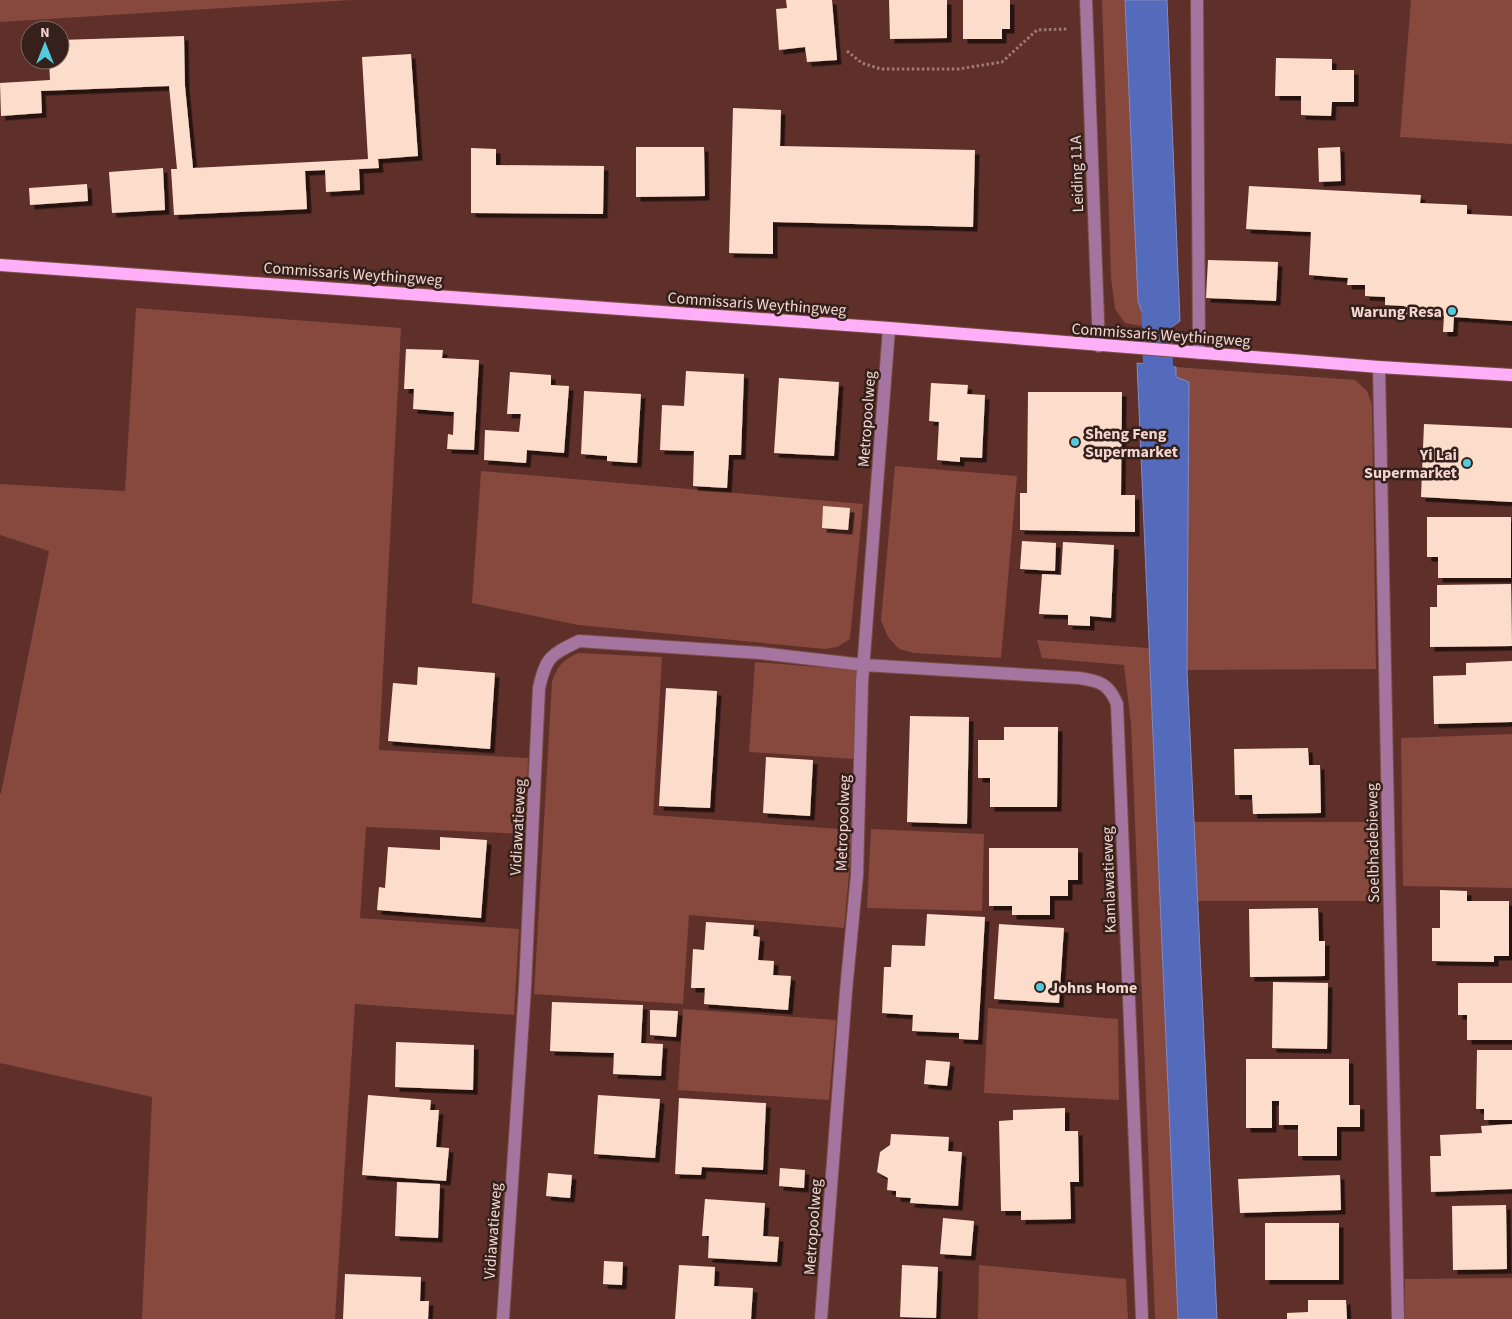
<svg xmlns="http://www.w3.org/2000/svg" width="1512" height="1319" font-family="'Source Sans 3',sans-serif">
	<style>
		.green { fill: #87483e }
		.water { fill: #546bbc; stroke: #848bc2 }
		.lines { fill: none; stroke-linecap: round; stroke-linejoin: round }
		.canal { stroke: #546bbc; stroke-width: 30 }
		.building { fill: #fcddcc; filter: url(#shadow) }
		.minor-casing { stroke: #794e47; stroke-width: 14 }
		.major-casing { stroke: #794e47; stroke-width: 14 }
		.path { stroke: #a07a73; stroke-width: 3; stroke-dasharray: 2.5 2.5; stroke-linecap: butt }
		.minor { stroke: #a575a0; stroke-width: 12 }
		.major { stroke: #feaff7; stroke-width: 12 }
		.poi-dot { fill: #54cadd; stroke: #35201c; stroke-width: 2 }
		.labels { text-anchor: middle; stroke-width: 5; stroke-linejoin: round; paint-order: stroke }
		.street-label { font-size: 16px; fill: #f3d6d0; stroke: #35201c }
		.poi-label { font-size: 16px; font-weight: bold; fill: #f3d6d0; stroke: #35201c; text-anchor: end }
	</style>
	<defs>
		<filter id="shadow"><feDropShadow dx="4.5" dy="4.5" stdDeviation="0" flood-color="#0009"/></filter>
	</defs>
	<rect width="100%" height="100%" fill="#5e3029"/>
	<path class="green" d="M 0,0 L 352,0 L 0,22 Z
		M 1102,0 L 1125,0 L 1138,301 L 1147,327 L 1125,323 L 1115,309 L 1111,278 Z
		M 1411,0 L 1512,0 L 1512,144 L 1400,137 Z
		M 136,308 L 401,328 L 379,750 L 528,758 L 526,834 L 366,827 L 360,918 L 519,929 L 514,1015 L 355,1004 L 335,1319 L 142,1319 L 152,1097 L 0,1063 L 0,794 L 1,793 L 49,551 L 0,535 L 0,484 L 125,491 Z
		M 1176,367 L 1355,380 L 1367,391 L 1372,405 L 1376,669 L 1187,670 L 1189,382 L 1176,377 Z
		M 895,466 L 1017,476 L 1001,658 L 914,653 L 899,649 L 888,637 L 881,620 Z
		M 481,471 L 863,504 L 850,639 L 837,647 L 825,649 L 578,625 L 472,603 Z
		M 1037,640 L 1149,648 L 1178,1319 L 1155,1319 L 1131,724 L 1124,665 L 1042,658 Z
		M 578,653 L 662,657 L 653,815 L 853,830 L 844,928 L 689,915 L 683,1004 L 534,994 L 552,682 C 558,665 562,661 578,653 Z
		M 755,662 L 856,670 L 860,682 L 854,759 L 749,752 Z
		M 1512,734 L 1512,888 L 1403,886 L 1401,738 Z
		M 1194,822 L 1375,822 L 1376,901 L 1198,901 Z
		M 871,829 L 984,834 L 982,911 L 867,908 Z
		M 988,1008 L 1118,1019 L 1119,1100 L 984,1093 Z
		M 683,1009 L 836,1020 L 829,1100 L 678,1090 Z
		M 979,1265 L 1126,1279 L 1128,1319 L 978,1319 Z
		M 1512,1278 L 1512,1319 L 1405,1319 L 1405,1279 Z"/>
	<path class="water" d="M 1125,0 L 1167,0 L 1180,321 L 1169,329 L 1147,327 L 1138,301 Z
		M 1137,363 L 1176,367 L 1176,377 L 1189,382 L 1187,670 L 1217,1319 L 1178,1319 Z"/>
	<g class="lines">
		<path class="canal" d="M 1156,288 L 1159,407"/>
	</g>
	<path class="building" d="M 786,0 L 832,0 L 837,60 L 807,62 L 805,47 L 779,50 L 776,9 L 787,8 Z
		M 889,0 L 947,0 L 947,38 L 890,39 Z
		M 963,0 L 1010,0 L 1010,29 L 1002,29 L 1002,39 L 963,39 Z
		M 184,36 L 185,86 L 193,168 L 368,159 L 362,57 L 411,54 L 418,156 L 378,159 L 379,168 L 359,169 L 360,190 L 326,192 L 325,170 L 305,171 L 307,209 L 174,215 L 171,169 L 177,169 L 169,86 L 41,91 L 42,113 L 1,116 L 0,83 L 50,80 L 49,60 L 60,60 L 60,40 Z
		M 1276,58 L 1332,59 L 1332,70 L 1354,70 L 1354,102 L 1332,102 L 1331,116 L 1301,115 L 1301,96 L 1275,96 Z
		M 733,108 L 781,110 L 780,146 L 975,150 L 973,227 L 773,222 L 773,254 L 729,253 Z
		M 636,147 L 704,147 L 705,196 L 636,197 Z
		M 1340,147 L 1341,181 L 1319,182 L 1318,148 Z
		M 471,148 L 496,149 L 496,165 L 604,166 L 603,214 L 471,213 Z
		M 163,168 L 165,210 L 112,213 L 109,172 Z
		M 87,184 L 88,201 L 30,205 L 29,188 Z
		M 1249,186 L 1421,195 L 1420,203 L 1467,205 L 1467,214 L 1512,216 L 1512,321 L 1454,317 L 1453,332 L 1443,332 L 1444,316 L 1403,314 L 1404,306 L 1385,305 L 1385,297 L 1365,296 L 1365,285 L 1347,285 L 1348,278 L 1309,275 L 1311,232 L 1246,229 Z
		M 1208,260 L 1278,262 L 1276,301 L 1206,298 Z
		M 406,349 L 443,350 L 442,358 L 479,360 L 474,450 L 447,449 L 448,434 L 453,435 L 454,412 L 413,409 L 414,389 L 404,389 Z
		M 686,371 L 744,374 L 741,455 L 729,455 L 727,488 L 693,486 L 694,451 L 660,450 L 662,405 L 684,406 Z
		M 510,372 L 551,375 L 551,385 L 569,386 L 564,453 L 527,450 L 526,463 L 484,460 L 485,430 L 519,432 L 521,414 L 507,414 Z
		M 779,378 L 839,382 L 834,456 L 774,453 Z
		M 931,383 L 968,385 L 967,394 L 985,395 L 982,458 L 960,457 L 960,462 L 937,460 L 939,422 L 929,421 Z
		M 584,391 L 641,394 L 637,463 L 607,461 L 607,456 L 581,454 Z
		M 1028,392 L 1122,392 L 1121,495 L 1135,495 L 1135,532 L 1020,530 L 1020,493 L 1027,493 Z
		M 1424,424 L 1512,428 L 1512,502 L 1421,497 Z
		M 823,506 L 850,508 L 848,530 L 822,528 Z
		M 1427,517 L 1511,517 L 1511,578 L 1438,578 L 1438,557 L 1427,557 Z
		M 1022,541 L 1056,543 L 1055,571 L 1020,569 Z
		M 1063,542 L 1114,545 L 1111,618 L 1090,616 L 1090,626 L 1068,625 L 1068,615 L 1039,614 L 1042,574 L 1061,575 Z
		M 1511,584 L 1512,646 L 1430,647 L 1430,607 L 1437,607 L 1437,585 Z
		M 1512,661 L 1512,722 L 1434,724 L 1433,676 L 1466,675 L 1466,663 Z
		M 418,667 L 495,673 L 490,749 L 388,741 L 393,683 L 417,685 Z
		M 666,688 L 717,691 L 710,808 L 659,806 Z
		M 910,716 L 969,717 L 967,824 L 907,822 Z
		M 1004,727 L 1058,727 L 1057,807 L 990,807 L 990,778 L 978,778 L 978,740 L 1004,740 Z
		M 1308,748 L 1309,765 L 1320,765 L 1321,813 L 1253,814 L 1252,795 L 1235,795 L 1234,749 Z
		M 766,757 L 813,760 L 810,816 L 763,813 Z
		M 440,837 L 487,840 L 481,918 L 377,910 L 379,887 L 385,888 L 388,847 L 440,850 Z
		M 989,848 L 1078,848 L 1078,880 L 1068,880 L 1068,896 L 1050,896 L 1050,915 L 1012,915 L 1012,906 L 989,906 Z
		M 1440,890 L 1467,891 L 1467,901 L 1509,901 L 1509,956 L 1494,956 L 1494,962 L 1432,961 L 1432,928 L 1440,928 Z
		M 1318,908 L 1319,941 L 1325,941 L 1325,976 L 1250,977 L 1249,909 Z
		M 927,914 L 985,917 L 978,1040 L 959,1039 L 959,1033 L 912,1031 L 913,1015 L 882,1013 L 884,967 L 891,967 L 892,945 L 925,946 Z
		M 706,922 L 754,925 L 753,936 L 760,937 L 758,960 L 774,961 L 773,975 L 791,976 L 788,1010 L 704,1004 L 705,988 L 691,988 L 693,949 L 704,950 Z
		M 999,924 L 1064,928 L 1059,1003 L 994,999 Z
		M 1273,982 L 1328,983 L 1327,1049 L 1272,1048 Z
		M 1458,983 L 1512,983 L 1512,1040 L 1467,1040 L 1467,1015 L 1458,1015 Z
		M 552,1002 L 643,1005 L 641,1043 L 663,1044 L 661,1076 L 613,1074 L 614,1053 L 550,1051 Z
		M 650,1010 L 678,1011 L 676,1037 L 650,1035 Z
		M 396,1042 L 474,1045 L 473,1090 L 395,1087 Z
		M 1477,1050 L 1512,1050 L 1512,1120 L 1484,1120 L 1484,1109 L 1476,1109 Z
		M 1246,1059 L 1349,1059 L 1349,1105 L 1360,1105 L 1360,1127 L 1337,1127 L 1337,1156 L 1298,1156 L 1298,1125 L 1279,1125 L 1279,1101 L 1272,1101 L 1272,1128 L 1246,1128 Z
		M 926,1060 L 950,1062 L 947,1086 L 924,1084 Z
		M 368,1095 L 431,1100 L 430,1110 L 439,1110 L 436,1147 L 449,1148 L 446,1181 L 362,1175 Z
		M 598,1095 L 660,1099 L 655,1158 L 594,1154 Z
		M 679,1098 L 766,1103 L 763,1170 L 702,1167 L 701,1175 L 675,1174 Z
		M 1065,1108 L 1065,1131 L 1078,1131 L 1079,1182 L 1070,1182 L 1071,1219 L 1021,1220 L 1021,1211 L 1001,1211 L 999,1121 L 1013,1120 L 1013,1110 Z
		M 1512,1124 L 1512,1189 L 1431,1192 L 1430,1156 L 1441,1156 L 1440,1135 L 1482,1133 L 1481,1126 Z
		M 891,1134 L 949,1137 L 948,1151 L 962,1152 L 958,1206 L 910,1203 L 911,1198 L 896,1197 L 896,1191 L 887,1190 L 888,1178 L 877,1172 L 880,1152 L 890,1145 Z
		M 780,1168 L 805,1170 L 804,1188 L 779,1186 Z
		M 548,1173 L 572,1175 L 570,1198 L 546,1196 Z
		M 1340,1175 L 1341,1210 L 1240,1213 L 1238,1179 Z
		M 397,1182 L 440,1184 L 438,1238 L 395,1236 Z
		M 705,1199 L 765,1203 L 763,1236 L 779,1237 L 777,1262 L 708,1258 L 709,1236 L 702,1236 Z
		M 1506,1205 L 1507,1269 L 1453,1270 L 1452,1206 Z
		M 943,1218 L 974,1221 L 971,1256 L 940,1254 Z
		M 1265,1223 L 1339,1223 L 1339,1280 L 1265,1280 Z
		M 604,1261 L 623,1262 L 622,1285 L 603,1284 Z
		M 679,1265 L 715,1267 L 714,1286 L 753,1288 L 751,1319 L 675,1319 Z
		M 902,1265 L 938,1267 L 936,1318 L 900,1317 Z
		M 345,1274 L 421,1277 L 420,1301 L 429,1301 L 428,1319 L 343,1319 Z
		M 1308,1300 L 1346,1300 L 1347,1319 L 1287,1319 L 1287,1313 L 1308,1312 Z"/>
	<g class="lines">
		<defs>
			<path id="minor" d="M 1086,0 L 1099,346
				M 1197,0 L 1199,353
				M 1379,367 L 1398,1319
				M 503,1319 L 525,987 L 539,688 C 546,657 550,655 579,641 L 760,653 L 864,665 L 1079,678 C 1100,681 1109,684 1117,704 L 1142,1319
				M 821,1319 L 846,991 L 857,875 L 862,683 L 889,328"/>
			<path id="major" d="M 0,265 L 889,328 L 1379,367 L 1512,375"/>
		</defs>
		<use href="#minor" class="minor-casing"/>
		<use href="#major" class="major-casing"/>
		<path class="path" d="M 847,51 L 862,63 L 881,69 L 958,69 L 1002,62 L 1037,30 L 1067,29"/>
		<use href="#minor" class="minor"/>
		<use href="#major" class="major"/>
	</g>
	<g class="poi-dot">
		<circle cx="1452" cy="311" r="5"/>
		<circle cx="1075" cy="442" r="5"/>
		<circle cx="1467" cy="463" r="5"/>
		<circle cx="1040" cy="987" r="5"/>
	</g>
	<g class="labels">
		<g class="street-label">
			<text transform="translate(1076 174) rotate(-92)" y="6">Leiding 11A</text>
			<text transform="translate(353 273) rotate(4)" y="6">Commissaris Weythingweg</text>
			<text transform="translate(757 303) rotate(4)" y="6">Commissaris Weythingweg</text>
			<text transform="translate(1161 334) rotate(4)" y="6">Commissaris Weythingweg</text>
			<text transform="translate(866 419) rotate(-86)" y="6">Metropoolweg</text>
			<text transform="translate(842 823) rotate(-88)" y="6">Metropoolweg</text>
			<text transform="translate(517 827) rotate(-87)" y="6">Vidiawatieweg</text>
			<text transform="translate(1372 843) rotate(-91)" y="6">Soelbhadebieweg</text>
			<text transform="translate(1108 880) rotate(-92)" y="6">Kamlawatieweg</text>
			<text transform="translate(812 1227) rotate(-86)" y="6">Metropoolweg</text>
			<text transform="translate(492 1231) rotate(-86)" y="6">Vidiawatieweg</text>
		</g>
		<g class="poi-label">
			<text x="1442" y="317">Warung Resa</text>
			<text x="1085" y="439" text-anchor="start">Sheng Feng<tspan x="1085" dy="18">Supermarket</tspan></text>
			<text x="1457" y="460">Yi Lai<tspan x="1457" dy="18">Supermarket</tspan></text>
			<text x="1050" y="993" text-anchor="start">Johns Home</text>
		</g>
	</g>
	<g transform="translate(45 45)"><circle r="24" fill="#35201c" stroke="#816964"/>
	<path d="M0-4L9 19L0 12L-9 19Z" fill="#54cadd"/>
	<text y="-8" font-size="14" font-weight="bold" text-anchor="middle" fill="#f3d6d0">N</text>
	</g>
</svg>
